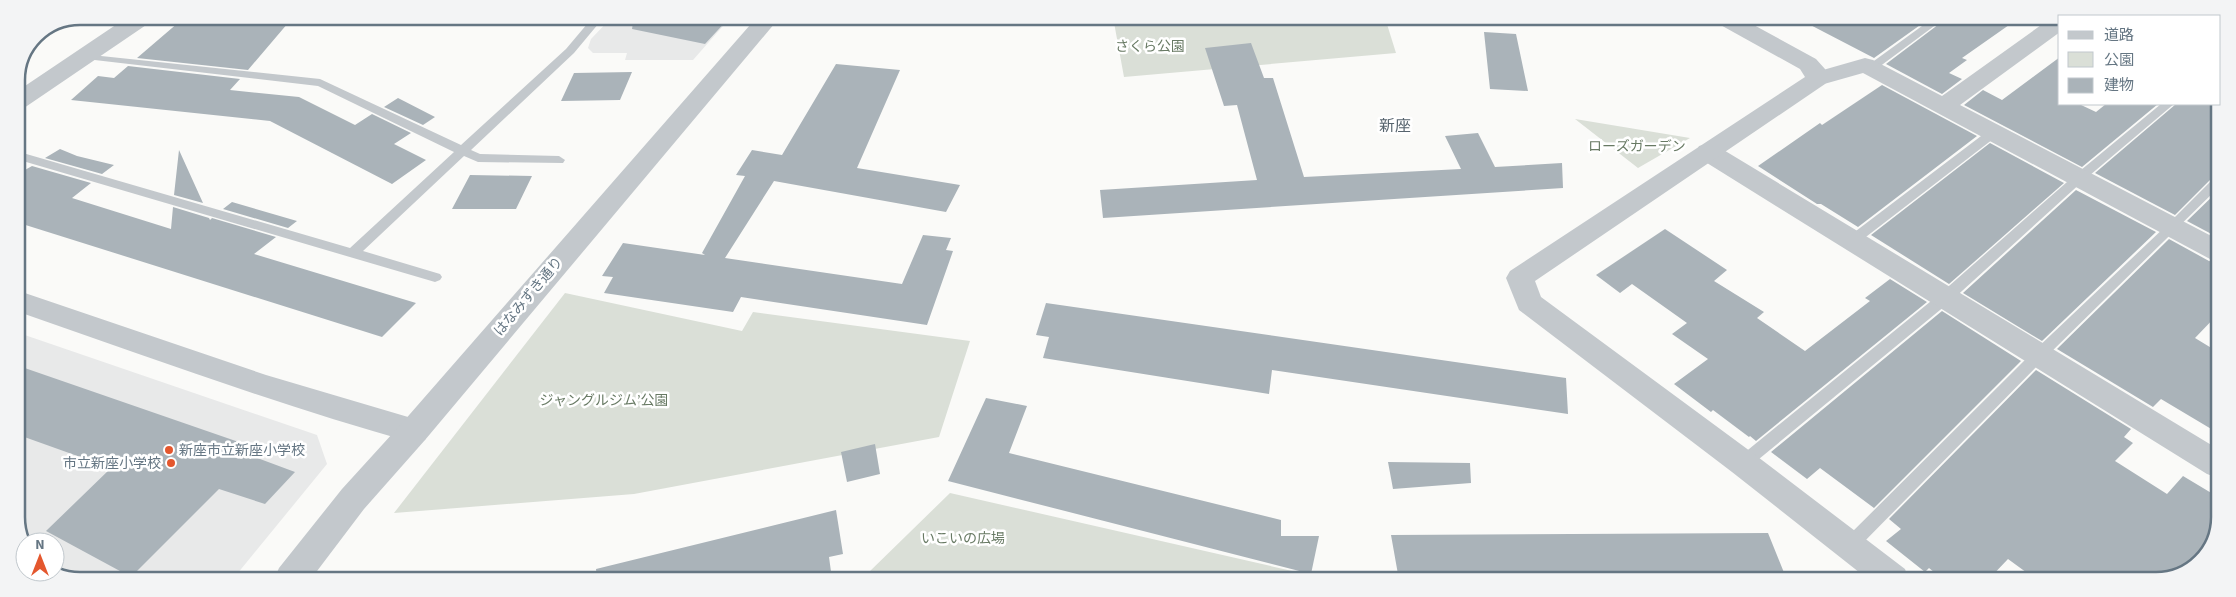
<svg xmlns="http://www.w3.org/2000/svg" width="2236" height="597" font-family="'Source Sans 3','Noto Sans JP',sans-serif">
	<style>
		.built { fill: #e8e9e9 }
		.green { fill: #dadfd7 }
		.building { fill: #aab3b9 }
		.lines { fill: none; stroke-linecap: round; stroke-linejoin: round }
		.service { fill: #c3c8cc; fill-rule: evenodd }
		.minor { fill: #c3c8cc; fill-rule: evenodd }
		.tertiary { fill: #c3c8cc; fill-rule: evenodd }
		.poi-dot { fill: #e4572e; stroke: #fff; stroke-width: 2 }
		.labels { text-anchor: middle; stroke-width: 5; stroke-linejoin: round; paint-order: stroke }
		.park-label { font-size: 14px; fill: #687a64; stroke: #fff }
		.street-label { font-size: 14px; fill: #657683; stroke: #fff }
		.poi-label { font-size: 14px; fill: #657683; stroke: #fff; text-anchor: start }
		.quarter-label { font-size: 16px; fill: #57646e; stroke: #fff }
		.rim { fill: none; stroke: #657683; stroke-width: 2.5 }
	</style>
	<rect width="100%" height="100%" fill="#fafaf8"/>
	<path class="built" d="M 612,17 L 731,17 L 693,60 L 625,60 L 627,53 L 593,53 L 588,48 L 591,39 Z
		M 16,332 L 317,435 L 327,464 L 233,579 L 64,579 L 53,572 L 55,572 L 55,542 L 25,542 L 16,522 Z"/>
	<path class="green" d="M 1113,17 L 1362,18 L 1386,21 L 1396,53 L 1124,77 Z
		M 1575,119 L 1690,138 L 1638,168 Z
		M 565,293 L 742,331 L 753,312 L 970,341 L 939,437 L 634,494 L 394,513 Z
		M 950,493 L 1332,580 L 867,579 L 867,574 Z"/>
	<path class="building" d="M 186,16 L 294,16 L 248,70 L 137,58 Z
		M 634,17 L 730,17 L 705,44 L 632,29 Z
		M 1797,18 L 1930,18 L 1874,58 Z
		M 1947,18 L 2019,18 L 1962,58 L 1967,60 L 1949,73 L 1962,79 L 1942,94 L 1886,64 Z
		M 1484,32 L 1516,34 L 1528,91 L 1490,89 Z
		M 1251,43 L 1264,78 L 1273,78 L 1304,177 L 1461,169 L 1445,136 L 1478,133 L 1495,167 L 1562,163 L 1563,188 L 1103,218 L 1100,190 L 1257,180 L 1237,105 L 1224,106 L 1205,48 Z
		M 2060,57 L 2060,104 L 2079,104 L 2096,112 L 2106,104 L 2158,104 L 2082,167 L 1964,105 L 1983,90 L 2002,100 Z
		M 836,64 L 900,70 L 857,168 L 960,185 L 946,212 L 774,181 L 725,258 L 902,284 L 923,235 L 951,238 L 946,250 L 953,251 L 927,325 L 741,297 L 733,312 L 604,293 L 613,277 L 602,276 L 623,243 L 705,255 L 702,253 L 745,176 L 736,175 L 752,150 L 782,155 Z
		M 128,66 L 240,79 L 230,90 L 299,97 L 355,125 L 372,114 L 411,133 L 394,144 L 426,160 L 392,184 L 270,121 L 71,100 L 98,76 L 114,78 Z
		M 632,72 L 620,100 L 561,101 L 574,73 Z
		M 1882,85 L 1977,136 L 1858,227 L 1821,204 L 1817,204 L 1758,166 L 1820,123 L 1822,125 Z
		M 398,98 L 435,117 L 423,125 L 384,107 Z
		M 2176,104 L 2219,104 L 2219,174 L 2214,176 L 2175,215 L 2095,173 Z
		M 1990,143 L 2064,183 L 1949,284 L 1871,235 Z
		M 60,149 L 77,156 L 114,165 L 102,174 L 45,158 Z
		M 179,150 L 203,203 L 174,195 Z
		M 32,166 L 91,183 L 72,198 L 171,229 L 173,207 L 209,218 L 210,220 L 212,218 L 276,237 L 254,254 L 416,303 L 382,337 L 16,222 L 16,175 Z
		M 470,175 L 532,176 L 516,209 L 452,209 Z
		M 2076,190 L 2156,232 L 2042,341 L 1963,293 Z
		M 2219,190 L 2219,238 L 2187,221 Z
		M 232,202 L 297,221 L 288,228 L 223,209 Z
		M 1665,229 L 1727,270 L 1714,281 L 1764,312 L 1757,318 L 1805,351 L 1870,301 L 1865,298 L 1890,279 L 1927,302 L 1756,441 L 1750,436 L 1749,437 L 1713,410 L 1711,412 L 1674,384 L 1708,359 L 1672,334 L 1687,323 L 1632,284 L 1620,293 L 1596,275 Z
		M 2169,239 L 2209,261 L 2219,263 L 2219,313 L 2195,338 L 2218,352 L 2218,433 L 2161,399 L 2153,407 L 2057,349 Z
		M 1046,303 L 1566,378 L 1568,414 L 1272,370 L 1269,394 L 1043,358 L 1049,337 L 1036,335 Z
		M 1942,311 L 2021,361 L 1874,508 L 1820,468 L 1807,479 L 1771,452 Z
		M 16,365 L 259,449 L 252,456 L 295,472 L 265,504 L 219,489 L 131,577 L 46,531 L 111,468 L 16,434 Z
		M 2036,370 L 2131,429 L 2124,437 L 2133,443 L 2115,461 L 2167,494 L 2183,476 L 2218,497 L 2218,533 L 2195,567 L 2157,581 L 2038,581 L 2008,559 L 1987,581 L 1945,581 L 1929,568 L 1925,572 L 1886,541 L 1901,529 L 1889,519 Z
		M 986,398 L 1027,406 L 1009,453 L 1281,520 L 1281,536 L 1319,536 L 1311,574 L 948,481 Z
		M 875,444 L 880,474 L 847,482 L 841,452 Z
		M 1388,462 L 1470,463 L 1471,483 L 1393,489 Z
		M 836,510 L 843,554 L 829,557 L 832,579 L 597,579 L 596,569 Z
		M 1768,533 L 1787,580 L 1399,580 L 1391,535 Z"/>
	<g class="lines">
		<path class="service" d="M 593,17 L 604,17 L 574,53 L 471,150 L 480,154 L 559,156 L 565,160 L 563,163 L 478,162 L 464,156 L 363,251 L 440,274 L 442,277 L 440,280 L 435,282 L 16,159 L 16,151 L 350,248 L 454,152 L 318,86 L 86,59 L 82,58 L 80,56 L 82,54 L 320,79 L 461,145 L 566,49 Z
			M 1933,18 L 1945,18 L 1875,70 L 1867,70 L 1865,68 L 1867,66 Z
			M 2161,104 L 2174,104 L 2083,181 L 1951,301 L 1748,468 L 1743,469 L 1738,468 L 1735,463 L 1738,458 L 1941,293 L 2075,175 Z
			M 1993,129 L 1999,133 L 1997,136 L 1858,243 L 1848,243 L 1846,240 L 1848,237 L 1989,130 Z
			M 2219,176 L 2219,187 L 2044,359 L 1855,551 L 1849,553 L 1843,551 L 1841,546 L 1843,541 L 2034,351 L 2167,225 L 2215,177 Z"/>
		<path class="minor" d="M 129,16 L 155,16 L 152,21 L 24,108 L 16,110 L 16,92 Z
			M 2051,18 L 2060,18 L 2060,32 L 1960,105 L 2219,240 L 2219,261 L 2210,259 L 1863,73 L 1817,86 L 1809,84 L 1805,79 L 1809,74 L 1865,58 L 1873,60 L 1942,96 Z
			M 1708,144 L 1717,146 L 2218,449 L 2218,478 L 2207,474 L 1699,158 L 1696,152 L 1699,146 Z
			M 16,290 L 266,375 L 425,422 L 429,431 L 425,440 L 414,443 C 279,405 148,357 16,311 Z"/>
		<path class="tertiary" d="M 757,17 L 780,17 L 425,440 L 364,509 L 311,579 L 274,579 L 279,568 L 342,489 L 403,422 Z
			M 1714,18 L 1741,18 L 1816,59 L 1825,69 L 1829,79 L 1825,84 L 1535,281 L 1541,297 L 1754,454 L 1905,569 L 1909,580 L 1869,580 L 1732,472 L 1519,310 L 1506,278 L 1510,271 L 1805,77 L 1800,69 L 1717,23 Z"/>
	</g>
	<g class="poi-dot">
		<circle cx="169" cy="450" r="5"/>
		<circle cx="171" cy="463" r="5"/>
	</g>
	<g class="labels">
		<g class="park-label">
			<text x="1150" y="51">さくら公園</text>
			<text x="1637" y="151">ローズガーデン</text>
			<text x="604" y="405">ジャングルジム’公園</text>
			<text x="963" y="543">いこいの広場</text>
		</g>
		<g class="street-label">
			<text transform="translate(528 296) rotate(-50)" y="5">はなみずき通り</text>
		</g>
		<g class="poi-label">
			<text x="179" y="455">新座市立新座小学校</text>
			<text x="161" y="468" text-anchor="end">市立新座小学校</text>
		</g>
		<g class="quarter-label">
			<text x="1395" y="131">新座</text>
		</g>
	</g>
	<path d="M0 0H2236V597H0ZM80 25H2156A55 55 0 0 1 2211 80V517A55 55 0 0 1 2156 572H80A55 55 0 0 1 25 517V80A55 55 0 0 1 80 25Z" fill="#f3f4f5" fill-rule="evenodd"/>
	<path class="rim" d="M80 25H2156A55 55 0 0 1 2211 80V517A55 55 0 0 1 2156 572H80A55 55 0 0 1 25 517V80A55 55 0 0 1 80 25Z"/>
	<rect x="2058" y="15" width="162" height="90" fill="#ffffff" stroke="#c1c8cd"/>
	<rect x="2068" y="31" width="25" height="8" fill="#c3c8cc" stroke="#c1c8cd"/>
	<text x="2104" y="40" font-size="15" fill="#657683">道路</text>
	<rect x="2068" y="52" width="25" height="15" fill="#dadfd7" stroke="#c1c8cd"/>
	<text x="2104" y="65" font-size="15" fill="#657683">公園</text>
	<rect x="2068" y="78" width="25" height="15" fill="#aab3b9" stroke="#c1c8cd"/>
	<text x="2104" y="90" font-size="15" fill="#657683">建物</text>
	<g transform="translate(40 557)"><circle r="24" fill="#ffffff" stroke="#c1c8cd"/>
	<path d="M0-4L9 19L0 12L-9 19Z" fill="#e4572e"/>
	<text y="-8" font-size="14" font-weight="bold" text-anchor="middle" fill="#657683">N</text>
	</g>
</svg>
